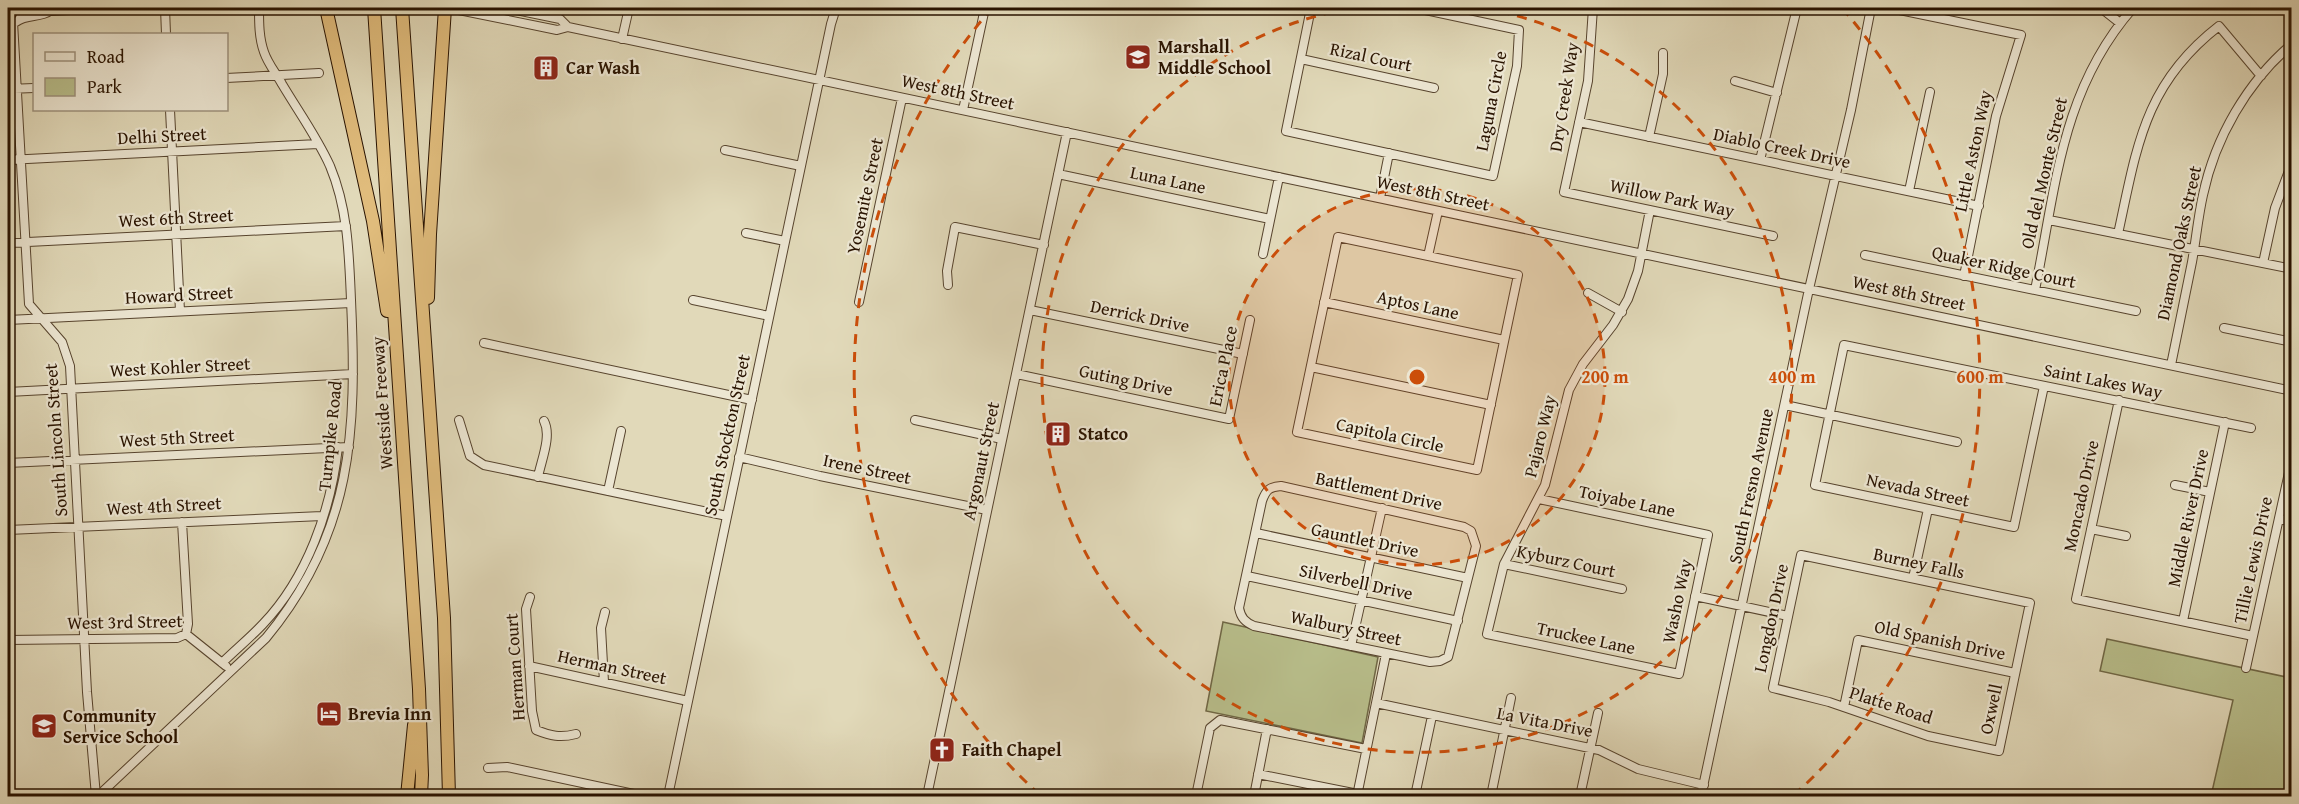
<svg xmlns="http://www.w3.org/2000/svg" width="2299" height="804" font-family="'Gentium Book Plus',serif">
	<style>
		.green { fill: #b8be8b; stroke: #706846; stroke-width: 1.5 }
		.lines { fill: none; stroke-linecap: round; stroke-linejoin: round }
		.minor-casing { stroke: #57442e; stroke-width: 10 }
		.highway-casing { stroke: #291300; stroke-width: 14 }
		.minor { stroke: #ece6d2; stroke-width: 8 }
		.highway { stroke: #e0bc7c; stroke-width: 12 }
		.ring { fill: none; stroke: #cb4e0a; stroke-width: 3; stroke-dasharray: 10 8 }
		.labels { text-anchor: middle; stroke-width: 4.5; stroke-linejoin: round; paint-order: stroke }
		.poi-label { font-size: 18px; font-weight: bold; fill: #291300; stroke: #ece6d2; text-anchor: start }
		.street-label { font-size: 18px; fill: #291300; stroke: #ece6d2 }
		.centre { fill: #cb4e0a; stroke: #ece6d2; stroke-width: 3 }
		.ring-label { font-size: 18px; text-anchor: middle; font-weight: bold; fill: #cb4e0a; stroke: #ece6d2; stroke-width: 4.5; stroke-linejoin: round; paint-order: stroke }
	</style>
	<rect width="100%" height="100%" fill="#e1d9b9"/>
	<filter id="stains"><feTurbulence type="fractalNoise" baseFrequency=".00333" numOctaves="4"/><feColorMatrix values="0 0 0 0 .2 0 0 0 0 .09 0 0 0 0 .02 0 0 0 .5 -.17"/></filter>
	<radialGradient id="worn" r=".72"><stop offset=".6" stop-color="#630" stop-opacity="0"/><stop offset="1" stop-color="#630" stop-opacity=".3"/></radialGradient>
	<path class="green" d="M 1223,622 L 1378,657 L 1362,743 L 1206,711 Z
		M 2107,639 L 2291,678 L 2291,796 L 2211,796 L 2233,700 L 2100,671 Z"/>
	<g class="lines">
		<defs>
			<path id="minor" d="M 165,8 L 166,34
				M 449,8 L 557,30 L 568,27 L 2292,391
				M 506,8 L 560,19 L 568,27
				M 1311,8 L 1286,131 L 1493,176 L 1517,66 L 1519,30 L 1416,8
				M 1593,8 L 1588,81 L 1564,192 L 1773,236
				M 1890,8 L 2021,35 L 1996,116 L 1964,276
				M 2101,8 L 2120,23
				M 20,18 L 22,13 L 19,8 L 46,8 L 50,11
				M 8,20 L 16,22 C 26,14 40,18 50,11 L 110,8
				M 13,22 L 29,304 L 62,342 L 70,366 L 87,692 L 96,796
				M 622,39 L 629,8
				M 1301,59 L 1434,88
				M 226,78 L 319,73
				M 1735,81 L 1777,93
				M 8,89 L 34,88
				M 170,110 L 180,311
				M 963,110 L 985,8
				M 1579,122 L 1979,206
				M 1649,137 L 1663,74 L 1663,53
				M 725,150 L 801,166
				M 8,160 L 318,144
				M 1760,160 L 1797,8
				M 1058,174 L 1270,219
				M 1909,191 L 1930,92
				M 1380,198 L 1389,153
				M 2049,220 L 2292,269
				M 746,233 L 785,241
				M 2118,234 C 2137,147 2144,84 2219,26 L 2261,76
				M 1338,237 L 1518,275 L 1477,470 L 1297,432 Z
				M 8,243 L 346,226
				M 1263,254 L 1279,177
				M 1865,255 L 2136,311
				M 1428,256 L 1438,211
				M 2263,263 L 2275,208 L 2292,163
				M 948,285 L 947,271 L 955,227 L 1044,245
				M 2035,290 C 2056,187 2061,90 2133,8
				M 1588,293 L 1622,312
				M 693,300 L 769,316
				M 859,302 L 902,98
				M 1324,302 L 1504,340
				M 1030,310 L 1243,354
				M 8,320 L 351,303
				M 2224,328 L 2292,342
				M 484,343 L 752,400
				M 2171,365 C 2178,331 2185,297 2192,262 C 2196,240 2198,217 2203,195 C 2215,138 2247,82 2292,44
				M 1311,367 L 1491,405
				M 1016,374 L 1229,419 L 1250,320
				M 2044,386 L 2014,527 L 1815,485 L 1844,345 L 2251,428
				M 8,392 L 353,374
				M 2119,400 L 2076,599 L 2253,636
				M 1785,405 L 1957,442
				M 459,420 L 470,456 L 484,465 L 727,516
				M 915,420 L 1002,439
				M 739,457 L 820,476 L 987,510
				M 8,463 L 349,447
				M 538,477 C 541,461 552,436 544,421
				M 2175,485 L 2210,492
				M 1281,486 L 1464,527 L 1471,531 L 1476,546 L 1448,657 L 1440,661 L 1430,662 L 1254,626 C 1245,622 1241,618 1239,608 L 1262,501 C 1266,490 1269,487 1281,486 Z
				M 608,491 L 621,431
				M 1539,499 L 1708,535 L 1679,674 L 1487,634 L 1504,564 L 1545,485 L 1569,390 L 1583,364 L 1613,325 L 1628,299 L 1638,271 L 1650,210
				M 2279,519 L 2292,521
				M 182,522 L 188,624 L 186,634
				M 2091,529 L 2126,536
				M 8,530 L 322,516
				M 1256,533 L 1468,578
				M 1801,555 L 2030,603 L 1999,751 L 1928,736 L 1829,702 L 1773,688 Z
				M 1504,564 L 1622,589
				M 1247,576 L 1458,621
				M 1913,578 L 1928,509
				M 1695,596 L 1788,616
				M 530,597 L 526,609 L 532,711 L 536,730 C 551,736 560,738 576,734
				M 2183,621 L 2225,422
				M 8,640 L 177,638 L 186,634 L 226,666
				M 1351,646 L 1382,508
				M 222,663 C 235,650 250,638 263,624 C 307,578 331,510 338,447
				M 529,666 L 688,701
				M 2246,668 L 2292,459
				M 604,682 L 601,628 L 605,612
				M 1376,703 L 1599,750 L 1638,769 L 1704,785
				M 1844,707 L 1858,640 L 2015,673
				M 488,768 L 507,767 L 643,796
				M 1258,774 L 1358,794
				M 98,796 L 266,638 C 353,533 357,431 351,300 C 349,254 348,209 330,166 C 317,137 298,111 282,84 C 276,73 268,64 264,52 C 259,38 259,23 259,8
				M 668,796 L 831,24 L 836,8
				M 927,796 L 1067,132
				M 1196,796 L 1210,728 L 1220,720 L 1366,749
				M 1254,796 L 1267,729
				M 1357,796 L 1386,654
				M 1415,796 L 1432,716
				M 1491,796 L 1511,698
				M 1580,796 L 1598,713
				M 1701,796 L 1809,289 L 1851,110 L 1871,8"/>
			<path id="highway" d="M 326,8 L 373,221 L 387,311
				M 374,8 L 419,689 L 422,775 L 421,796
				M 402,8 L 444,618 L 449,796
				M 428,298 L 430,234 L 445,8
				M 407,796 L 414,725"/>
		</defs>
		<use href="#minor" class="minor-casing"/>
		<use href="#highway" class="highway-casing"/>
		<use href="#minor" class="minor"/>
		<use href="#highway" class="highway"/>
	</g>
	<circle cx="1417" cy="377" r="188" fill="#cb4e0a" fill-opacity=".12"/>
	<g class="ring">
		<circle cx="1417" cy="377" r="188"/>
		<path d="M1482 8A375 375 0 1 1 1352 8"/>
		<path d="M1040 795A563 563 0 0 1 992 8M1842 8A563 563 0 0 1 1794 795"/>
	</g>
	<defs>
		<symbol id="school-square" viewBox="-11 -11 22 22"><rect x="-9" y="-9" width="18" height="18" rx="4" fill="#8f2418" stroke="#ece6d2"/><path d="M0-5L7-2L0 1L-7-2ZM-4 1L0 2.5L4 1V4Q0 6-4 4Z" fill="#fff"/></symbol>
		<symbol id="building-square" viewBox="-11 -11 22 22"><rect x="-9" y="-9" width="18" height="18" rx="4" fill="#8f2418" stroke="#ece6d2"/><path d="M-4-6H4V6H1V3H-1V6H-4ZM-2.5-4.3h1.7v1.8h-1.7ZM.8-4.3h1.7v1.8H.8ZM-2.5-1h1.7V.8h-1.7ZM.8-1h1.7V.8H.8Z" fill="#fff"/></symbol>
		<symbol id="hotel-square" viewBox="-11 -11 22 22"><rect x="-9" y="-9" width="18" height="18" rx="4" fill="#8f2418" stroke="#ece6d2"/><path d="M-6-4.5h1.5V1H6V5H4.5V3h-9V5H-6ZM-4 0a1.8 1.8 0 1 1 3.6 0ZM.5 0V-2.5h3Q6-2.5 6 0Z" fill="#fff"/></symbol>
		<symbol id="church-square" viewBox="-11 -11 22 22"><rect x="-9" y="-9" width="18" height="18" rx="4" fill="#8f2418" stroke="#ece6d2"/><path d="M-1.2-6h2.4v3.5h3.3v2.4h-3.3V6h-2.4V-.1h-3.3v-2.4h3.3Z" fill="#fff"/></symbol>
	</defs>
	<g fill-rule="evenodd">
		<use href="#school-square" x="1123" y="42" width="30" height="30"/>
		<use href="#building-square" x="531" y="53" width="30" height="30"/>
		<use href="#building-square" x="1043" y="419" width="30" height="30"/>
		<use href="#hotel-square" x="314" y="699" width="30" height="30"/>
		<use href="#school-square" x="29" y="711" width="30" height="30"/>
		<use href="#church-square" x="927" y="735" width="30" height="30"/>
	</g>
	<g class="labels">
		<g class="poi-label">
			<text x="1158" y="53">Marshall<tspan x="1158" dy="21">Middle School</tspan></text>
			<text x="566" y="74">Car Wash</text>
			<text x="1078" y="440">Statco</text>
			<text x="348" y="720">Brevia Inn</text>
			<text x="63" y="722">Community<tspan x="63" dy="21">Service School</tspan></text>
			<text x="962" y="756">Faith Chapel</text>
		</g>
		<g class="street-label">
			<text transform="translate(1371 57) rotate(12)" y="6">Rizal Court</text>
			<text transform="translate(958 92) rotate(12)" y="6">West 8th Street</text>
			<text transform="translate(1564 97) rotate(-81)" y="6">Dry Creek Way</text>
			<text transform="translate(1491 101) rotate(-79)" y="6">Laguna Circle</text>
			<text transform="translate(162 136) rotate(-3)" y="6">Delhi Street</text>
			<text transform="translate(1782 148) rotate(12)" y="6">Diablo Creek Drive</text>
			<text transform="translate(1973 151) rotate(-78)" y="6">Little Aston Way</text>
			<text transform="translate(2044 173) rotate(-77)" y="6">Old del Monte Street</text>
			<text transform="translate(1168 180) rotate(12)" y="6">Luna Lane</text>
			<text transform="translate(1433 193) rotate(12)" y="6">West 8th Street</text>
			<text transform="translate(865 196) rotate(-78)" y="6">Yosemite Street</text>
			<text transform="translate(1672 198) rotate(12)" y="6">Willow Park Way</text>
			<text transform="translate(176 218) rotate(-3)" y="6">West 6th Street</text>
			<text transform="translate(2179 243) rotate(-78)" y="6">Diamond Oaks Street</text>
			<text transform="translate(2004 267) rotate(12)" y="6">Quaker Ridge Court</text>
			<text transform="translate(1909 293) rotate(12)" y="6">West 8th Street</text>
			<text transform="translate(179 295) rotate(-3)" y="6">Howard Street</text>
			<text transform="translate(1418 305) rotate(12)" y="6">Aptos Lane</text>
			<text transform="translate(1140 316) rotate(12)" y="6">Derrick Drive</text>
			<text transform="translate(1223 366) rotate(-78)" y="6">Erica Place</text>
			<text transform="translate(180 367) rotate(-3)" y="6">West Kohler Street</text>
			<text transform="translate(1126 380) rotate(12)" y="6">Guting Drive</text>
			<text transform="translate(2103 381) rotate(11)" y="6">Saint Lakes Way</text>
			<text transform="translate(382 403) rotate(-94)" y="6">Westside Freeway</text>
			<text transform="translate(727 435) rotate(-78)" y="6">South Stockton Street</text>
			<text transform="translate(1390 435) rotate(12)" y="6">Capitola Circle</text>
			<text transform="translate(330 436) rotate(-84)" y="6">Turnpike Road</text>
			<text transform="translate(1540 436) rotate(-76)" y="6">Pajaro Way</text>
			<text transform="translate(177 438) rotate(-3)" y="6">West 5th Street</text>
			<text transform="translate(56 440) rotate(-94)" y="6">South Lincoln Street</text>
			<text transform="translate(981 461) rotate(-78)" y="6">Argonaut Street</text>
			<text transform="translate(867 469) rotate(12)" y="6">Irene Street</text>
			<text transform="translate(1751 486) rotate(-78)" y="6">South Fresno Avenue</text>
			<text transform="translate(1918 490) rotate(12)" y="6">Nevada Street</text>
			<text transform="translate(1379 491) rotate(12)" y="6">Battlement Drive</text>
			<text transform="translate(2081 496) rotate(-78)" y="6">Moncado Drive</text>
			<text transform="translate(1627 501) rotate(12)" y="6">Toiyabe Lane</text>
			<text transform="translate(164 506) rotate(-3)" y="6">West 4th Street</text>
			<text transform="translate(2188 518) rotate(-78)" y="6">Middle River Drive</text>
			<text transform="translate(1365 540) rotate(12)" y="6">Gauntlet Drive</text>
			<text transform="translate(2253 560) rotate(-78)" y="6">Tillie Lewis Drive</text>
			<text transform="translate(1566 561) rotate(12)" y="6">Kyburz Court</text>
			<text transform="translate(1919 563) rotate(12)" y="6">Burney Falls</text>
			<text transform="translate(1356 582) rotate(12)" y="6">Silverbell Drive</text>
			<text transform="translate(1677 601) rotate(-78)" y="6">Washo Way</text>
			<text transform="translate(1771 618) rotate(-78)" y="6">Longdon Drive</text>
			<text transform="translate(125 622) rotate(-1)" y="6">West 3rd Street</text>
			<text transform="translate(1346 628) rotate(12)" y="6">Walbury Street</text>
			<text transform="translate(1586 638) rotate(12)" y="6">Truckee Lane</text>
			<text transform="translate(1940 640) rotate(12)" y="6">Old Spanish Drive</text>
			<text transform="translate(515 667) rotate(-94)" y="6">Herman Court</text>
			<text transform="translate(612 667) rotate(12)" y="6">Herman Street</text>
			<text transform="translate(1891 705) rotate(18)" y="6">Platte Road</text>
			<text transform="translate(1991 709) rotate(-78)" y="6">Oxwell</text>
			<text transform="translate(1545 722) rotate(11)" y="6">La Vita Drive</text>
		</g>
	</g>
	<circle cx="1417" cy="377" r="9" class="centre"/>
	<g class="ring-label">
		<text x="1605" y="383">200 m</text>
		<text x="1792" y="383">400 m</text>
		<text x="1980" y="383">600 m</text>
	</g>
	<rect width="2299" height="804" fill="none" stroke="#e1d9b9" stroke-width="30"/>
	<rect x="9" y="9" width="2281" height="786" fill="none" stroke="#291300" stroke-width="3"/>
	<rect x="15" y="15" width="2269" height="774" fill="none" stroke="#291300" stroke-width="1.5"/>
	<rect x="33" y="33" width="195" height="78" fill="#ece6d2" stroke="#9e927e" stroke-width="1.5"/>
	<rect x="45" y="52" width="30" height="9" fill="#ece6d2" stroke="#9e927e" stroke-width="1.5"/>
	<text x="87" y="63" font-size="18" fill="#291300">Road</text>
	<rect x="45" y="78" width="30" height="18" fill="#b8be8b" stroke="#9e927e" stroke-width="1.5"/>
	<text x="87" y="93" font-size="18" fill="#291300">Park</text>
	<rect width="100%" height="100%" filter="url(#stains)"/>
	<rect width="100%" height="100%" fill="url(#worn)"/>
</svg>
